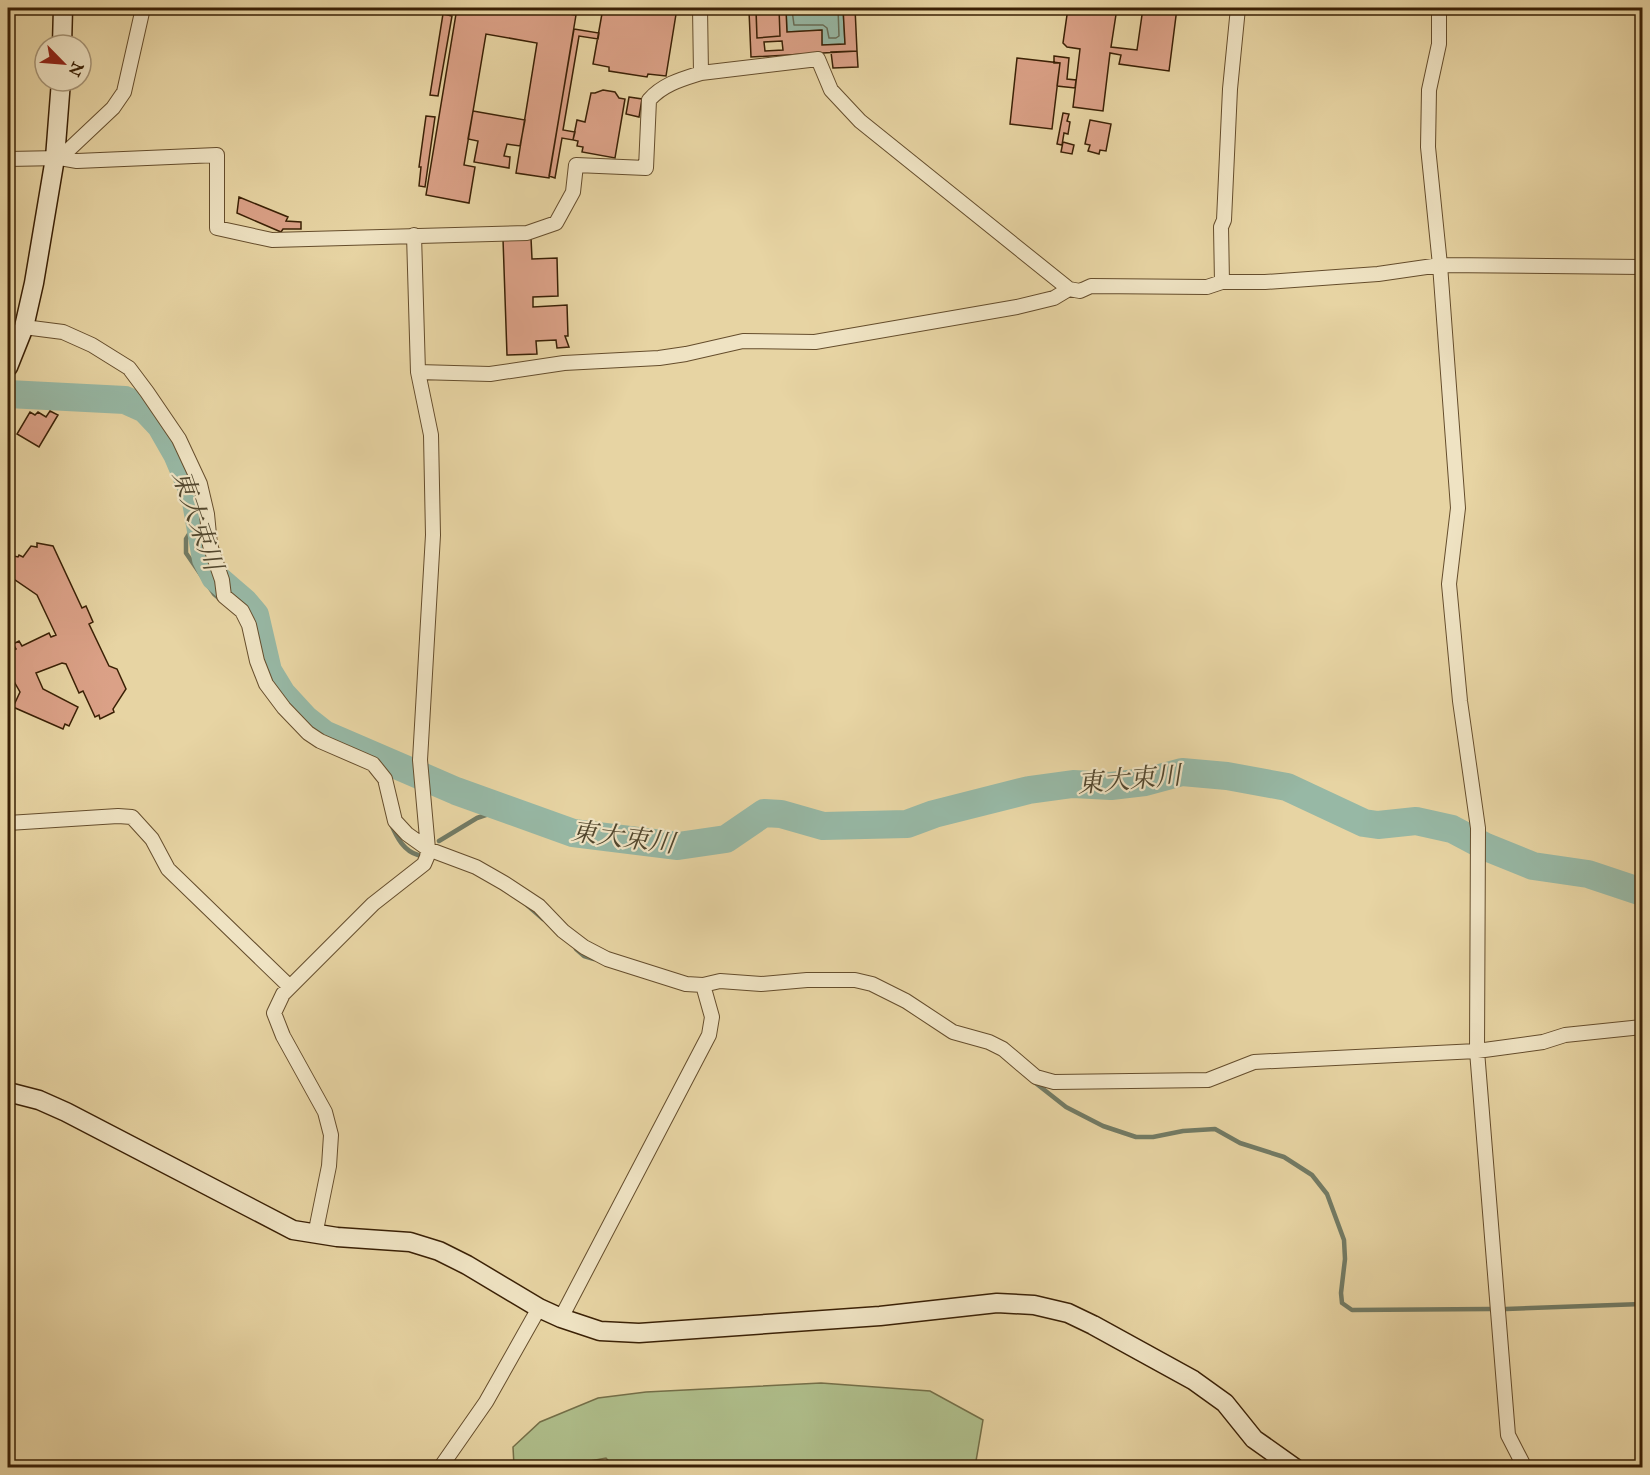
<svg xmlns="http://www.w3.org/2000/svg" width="1650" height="1475" font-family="'IM FELL Great Primer','Noto Serif JP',serif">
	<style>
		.green { fill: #afbe8b; stroke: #746f48; stroke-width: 1.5 }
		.water { fill: #97b8a5; stroke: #727b65; stroke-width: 1.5 }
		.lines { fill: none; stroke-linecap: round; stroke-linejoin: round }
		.shore { stroke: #686c55; stroke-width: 1.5 }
		.stream { stroke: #727b65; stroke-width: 4.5 }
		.river { stroke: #97b8a5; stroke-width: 28 }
		.building { fill: #dba187; stroke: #3a2005; stroke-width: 1.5; fill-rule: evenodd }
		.street-casing { stroke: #654d2c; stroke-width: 16 }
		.secondary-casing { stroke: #3a2005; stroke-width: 21 }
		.street { stroke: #efe3c3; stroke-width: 14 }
		.secondary { stroke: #efe3c3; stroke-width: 18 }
		.labels { text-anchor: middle; stroke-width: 4.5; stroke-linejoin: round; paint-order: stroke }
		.water-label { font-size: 26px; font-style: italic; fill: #51462d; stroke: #efe3c3 }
	</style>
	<rect width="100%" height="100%" fill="#e7d4a3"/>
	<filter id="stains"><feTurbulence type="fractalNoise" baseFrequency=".00333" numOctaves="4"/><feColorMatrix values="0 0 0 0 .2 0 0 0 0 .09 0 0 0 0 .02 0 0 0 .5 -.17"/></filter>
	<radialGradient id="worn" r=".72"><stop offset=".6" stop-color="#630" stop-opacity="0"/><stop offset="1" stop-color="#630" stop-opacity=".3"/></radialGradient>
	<path class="green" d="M 821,1383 L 930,1391 L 983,1420 L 975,1467 L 615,1468 L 606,1458 L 563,1466 L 514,1466 L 513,1447 L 540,1422 L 598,1398 L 646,1392 Z"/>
	<path class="water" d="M 843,8 L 845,44 L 822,45 L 821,30 L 787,32 L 786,9 Z"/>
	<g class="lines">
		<path class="shore" d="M 792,10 L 794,25 L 823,25 L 827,28 L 829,38 L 836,38 L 839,36 L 838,8"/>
		<path class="stream" d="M 200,525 L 191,531 L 186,539 L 186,553 L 214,594 L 221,600
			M 391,824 C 397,838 404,851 418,855
			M 439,841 L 477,818 L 503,809
			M 527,905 L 543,919
			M 576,949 L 584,956 L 594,959
			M 1033,1081 L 1066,1107 L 1103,1126 L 1136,1137 L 1153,1137 L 1183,1131 L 1215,1129 L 1240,1143 L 1284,1157 L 1312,1175 L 1327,1194 L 1344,1240 L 1345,1259 L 1341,1293 L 1342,1303 L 1352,1310 L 1490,1309
			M 1506,1309 L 1642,1304"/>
		<path class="river" d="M 8,394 L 125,400 L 145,409 L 161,426 L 177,454 L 195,496 L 206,559 L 215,577 L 244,602 L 255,615 L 268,671 L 282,694 L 305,719 L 324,734 L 456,791 L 573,833 L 678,846 L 726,839 L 764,813 L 781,814 L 823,826 L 907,824 L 934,814 L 1029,790 L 1073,784 L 1111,786 L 1145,782 L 1182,772 L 1227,776 L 1287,787 L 1364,823 L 1378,825 L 1416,821 L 1452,829 L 1486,847 L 1533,866 L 1588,874 L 1642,892"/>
	</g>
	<path class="building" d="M 457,8 L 528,8 L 576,15 L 549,178 L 516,173 L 537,43 L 486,34 L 464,165 L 475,167 L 469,203 L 426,195 Z
		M 603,8 L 677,8 L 666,76 L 648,74 L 647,77 L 609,71 L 609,67 L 593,64 Z
		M 756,8 L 779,8 L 780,36 L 757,38 Z
		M 779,8 L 811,8 L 786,9 L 787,32 L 822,30 L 822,45 L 845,44 L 843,8 L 855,8 L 857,51 L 751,57 L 749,11 L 756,11 L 757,38 L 780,36 ZM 782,41 L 783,50 L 765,51 L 764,42 Z
		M 1068,8 L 1117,8 L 1111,47 L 1137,50 L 1143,8 L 1177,8 L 1169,71 L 1119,64 L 1121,55 L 1110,53 L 1103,111 L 1073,107 L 1080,49 L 1067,47 L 1063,43 Z
		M 443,14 L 452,16 L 438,96 L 430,95 Z
		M 574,29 L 599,33 L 598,39 L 579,36 L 563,130 L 575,132 L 573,140 L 562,138 L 555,178 L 549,176 Z
		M 857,51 L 858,67 L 833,68 L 831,52 Z
		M 1054,56 L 1069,58 L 1067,79 L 1076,80 L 1075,88 L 1057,86 L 1060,63 L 1054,63 Z
		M 1017,58 L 1060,63 L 1052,129 L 1010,124 Z
		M 603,90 L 615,92 L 619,98 L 625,99 L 615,158 L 582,152 L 583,147 L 577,146 L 578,141 L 573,140 L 577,120 L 585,122 L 591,93 L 595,93 Z
		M 629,97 L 642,99 L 639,117 L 626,114 Z
		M 473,111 L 525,120 L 520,146 L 507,144 L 504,156 L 510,157 L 509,168 L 474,162 L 478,141 L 468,139 Z
		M 1063,113 L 1069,114 L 1067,121 L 1070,122 L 1068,134 L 1064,133 L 1062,145 L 1057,144 Z
		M 426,116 L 435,117 L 425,187 L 419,186 L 421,167 L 419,167 Z
		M 1090,120 L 1111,124 L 1106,151 L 1100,150 L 1099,154 L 1088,151 L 1090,145 L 1085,144 Z
		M 1063,142 L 1074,145 L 1072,154 L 1061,152 Z
		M 239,197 L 288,217 L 286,221 L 301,222 L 301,229 L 283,229 L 281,232 L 237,213 Z
		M 531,238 L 532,259 L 557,258 L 558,296 L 533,297 L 533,307 L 567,305 L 568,336 L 565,336 L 569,347 L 557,348 L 556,340 L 536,341 L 537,354 L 507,355 L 503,239 Z
		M 50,411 L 58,415 L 39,447 L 17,434 L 30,412 L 35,415 L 38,412 L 46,417 Z
		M 37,543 L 53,546 L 82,608 L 86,606 L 93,622 L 89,624 L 109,666 L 117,669 L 126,689 L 113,709 L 114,712 L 100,719 L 99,715 L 95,717 L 83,691 L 79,693 L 66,664 L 62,663 L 36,673 L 43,689 L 78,707 L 69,726 L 65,724 L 63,729 L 13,707 L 20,692 L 8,671 L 8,653 L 16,649 L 13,644 L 19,641 L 22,646 L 49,633 L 51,637 L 56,635 L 37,595 L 8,575 L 9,555 L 18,557 L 19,555 L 23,557 L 31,546 L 37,547 Z"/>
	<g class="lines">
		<defs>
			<path id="street" d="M 1439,8 L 1439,44 L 1429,90 L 1428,147 L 1440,265 L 1458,508 L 1449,584 L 1460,701 L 1478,828 L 1477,1051 L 1508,1435 L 1525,1468
				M 701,73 L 818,59 L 831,90 L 860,121 L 1069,289
				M 60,158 L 113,108 L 124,92 L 143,8
				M 8,159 L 60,158 L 77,161 L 217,155 L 217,228 L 272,240 L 527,233 L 556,223 L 573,192 L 576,165 L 646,168 L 649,100 C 663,84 682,79 701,73 L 700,8
				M 1222,282 L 1221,227 L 1224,220 L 1230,89 L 1238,8
				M 24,327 L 63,332 L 92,345 L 129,368 L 147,392 L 179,439 L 200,484 L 207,514 L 210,545 L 222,580 L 224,596 L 242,611 L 249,625 L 257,661 L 266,684 L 284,708 L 308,733 L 320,741 L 373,764 L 385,779 L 395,821 L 407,834 L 428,849 L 476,867 L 504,883 L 539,906 L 563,931 L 584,947 L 607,959 L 686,984 L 703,985 L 720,981 L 761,984 L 807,980 L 855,980 L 872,984 L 906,1001 L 953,1032 L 989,1042 L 1003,1049 L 1036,1077 L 1054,1082 L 1208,1080 L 1254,1062 L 1477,1051 L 1543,1042 L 1565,1035 L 1642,1027
				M 418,372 L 490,374 L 564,363 L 659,358 L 686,354 L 743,341 L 815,342 L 1017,307 L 1054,298 L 1069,289 L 1080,291 L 1091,286 L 1207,287 L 1222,282 L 1265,282 L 1378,274 L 1440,265 L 1642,267
				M 8,823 L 118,816 L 132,817 L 152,839 L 168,869 L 290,987
				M 315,1235 L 329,1166 L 331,1135 L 325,1112 L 283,1036 L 274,1013 L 283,994 L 373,904 L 424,864 L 427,857 L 428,849 L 420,760 L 433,535 L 431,435 L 418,372 L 414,235
				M 561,1318 L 709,1035 L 712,1017 L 703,985
				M 440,1468 L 486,1402 L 539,1308"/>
			<path id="secondary" d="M 62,45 L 63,8
				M 8,367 L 24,327 L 34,283 L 55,158 L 61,81
				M 8,1092 L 39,1100 L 66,1112 L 293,1230 L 337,1237 L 410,1242 L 439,1251 L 467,1265 L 539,1308 L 561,1318 L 600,1331 L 639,1333 L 880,1316 L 997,1303 L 1034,1305 L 1068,1313 L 1093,1325 L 1193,1380 L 1225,1403 L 1254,1439 L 1295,1468"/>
		</defs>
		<use href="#street" class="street-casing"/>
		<use href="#secondary" class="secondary-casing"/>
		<use href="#street" class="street"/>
		<use href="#secondary" class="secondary"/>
	</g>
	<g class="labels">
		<g class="water-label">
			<text transform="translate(198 520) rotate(71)" y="9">東大束川</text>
			<text transform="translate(1129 779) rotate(-5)" y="9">東大束川</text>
			<text transform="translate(623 837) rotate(7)" y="9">東大束川</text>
		</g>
	</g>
	<rect width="1650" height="1475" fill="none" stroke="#e7d4a3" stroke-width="30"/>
	<rect x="9" y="9" width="1632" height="1457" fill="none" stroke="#3a2005" stroke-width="3"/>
	<rect x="15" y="15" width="1620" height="1445" fill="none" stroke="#3a2005" stroke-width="1.5"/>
	<g transform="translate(63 63) rotate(115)"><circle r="28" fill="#efe3c3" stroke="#a79577" stroke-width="1.5"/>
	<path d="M0-4.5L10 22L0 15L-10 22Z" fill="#8f2418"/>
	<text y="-9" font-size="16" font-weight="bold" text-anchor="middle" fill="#3a2005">N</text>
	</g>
	<rect width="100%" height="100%" filter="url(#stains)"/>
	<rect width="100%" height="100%" fill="url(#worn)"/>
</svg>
